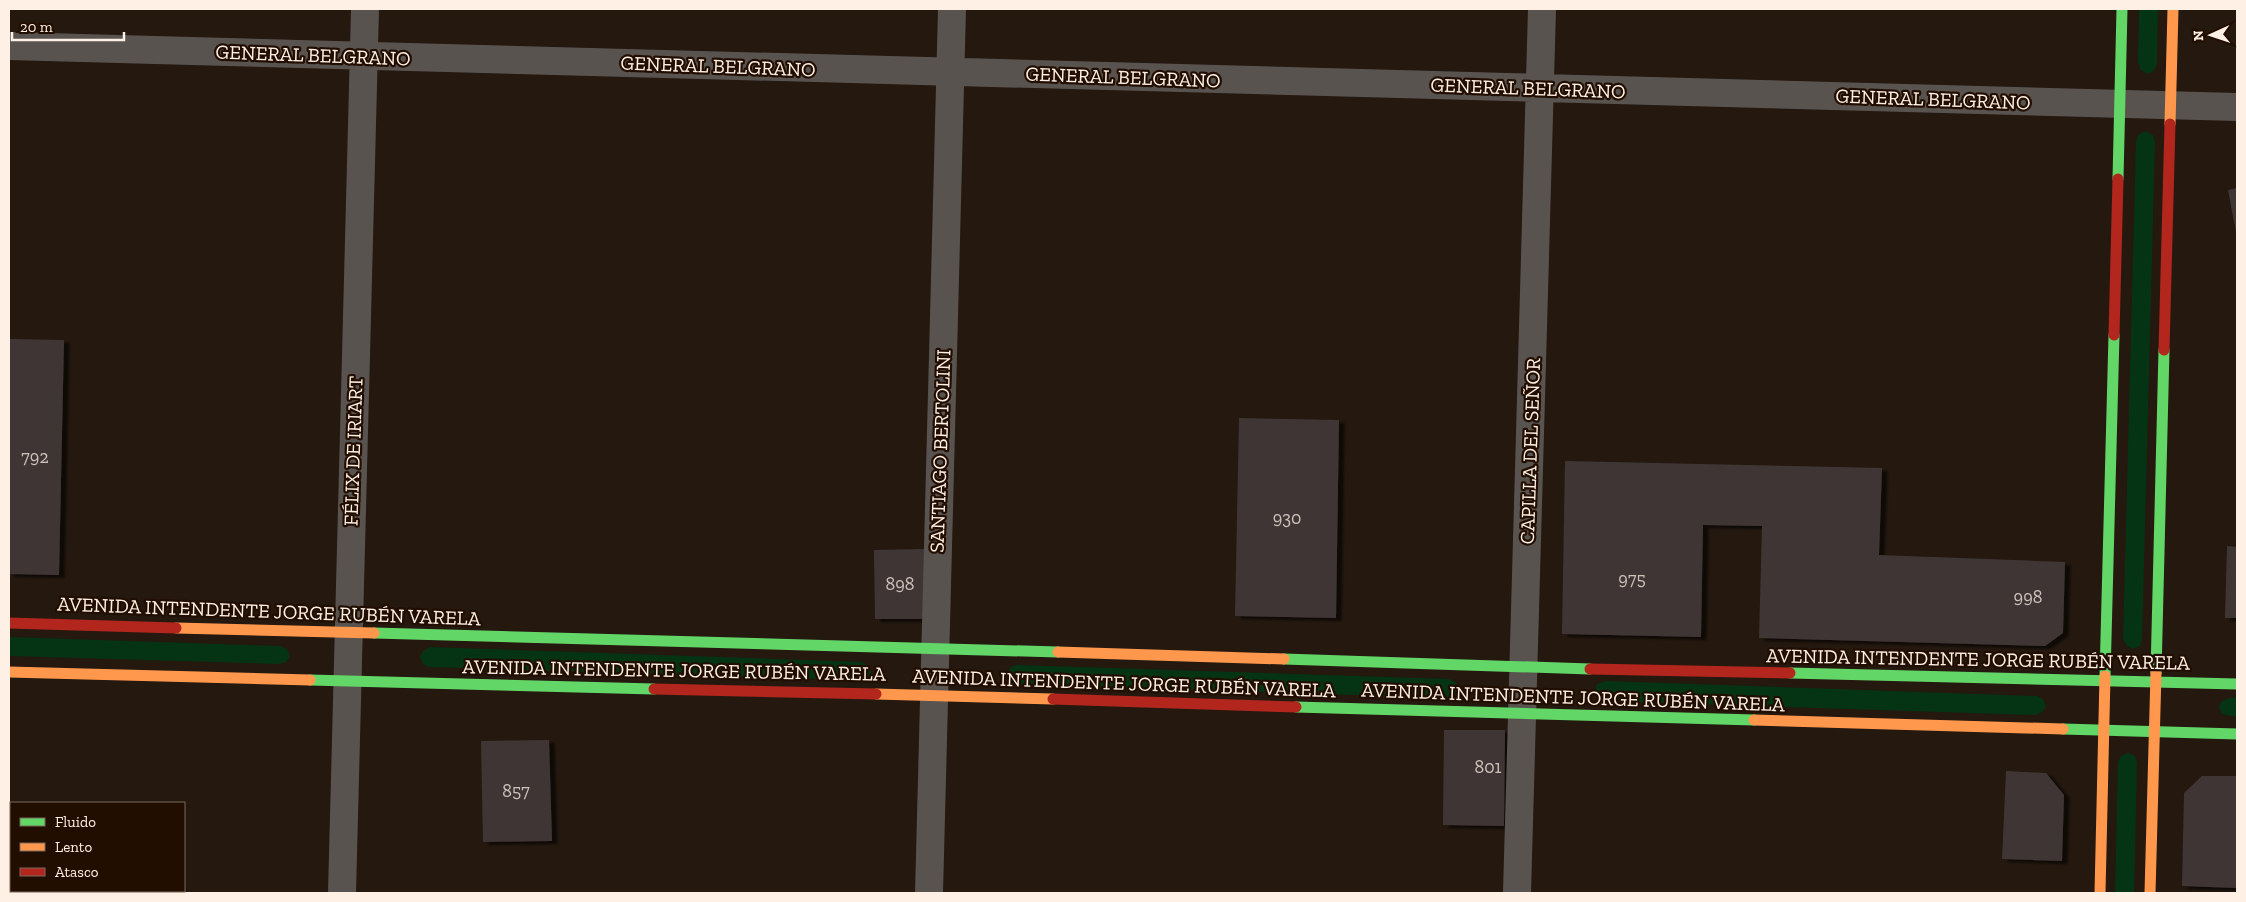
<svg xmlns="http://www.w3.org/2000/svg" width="2246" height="902" font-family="'Zilla Slab',serif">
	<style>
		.green { fill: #053415 }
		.building { fill: #403635; filter: url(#shadow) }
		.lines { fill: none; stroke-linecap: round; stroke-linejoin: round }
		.street { stroke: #595350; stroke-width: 28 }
		.fast { stroke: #63d668; stroke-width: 11 }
		.slow { stroke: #ff974d; stroke-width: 11 }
		.jam { stroke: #b3261e; stroke-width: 11 }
		.labels { text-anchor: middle; stroke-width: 4.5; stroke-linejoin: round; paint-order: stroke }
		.number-label { font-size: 18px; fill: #cfc2b9 }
		.street-label { font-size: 20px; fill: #fff0e5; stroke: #220e01 }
	</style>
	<defs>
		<filter id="shadow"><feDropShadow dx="5.5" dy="3" stdDeviation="1" flood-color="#0009"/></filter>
	</defs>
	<rect width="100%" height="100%" fill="#24180f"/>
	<path class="green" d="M 2139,9 L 2158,9 L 2157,64 L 2154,71 L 2148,74 L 2141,70 L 2138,63 Z
		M 2146,131 L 2153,135 L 2155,142 L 2142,640 L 2140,646 L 2133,649 L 2127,646 L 2123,639 L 2136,141 L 2139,134 Z
		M 9,637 L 280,646 L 287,649 L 290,656 L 286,662 L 279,664 L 9,656 Z
		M 430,647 L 862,662 L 868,665 L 871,672 L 868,679 L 861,680 L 429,667 L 423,664 L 420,657 L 423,651 Z
		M 1017,665 L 1449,679 L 1455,682 L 1458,688 L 1455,695 L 1448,698 L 1017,684 L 1010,681 L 1007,674 L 1011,667 Z
		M 1605,681 L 2037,696 L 2043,699 L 2046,706 L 2042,712 L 2036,715 L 1604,701 L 1597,698 L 1595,691 L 1597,684 Z
		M 2229,698 L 2237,698 L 2237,717 L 2222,714 L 2219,707 L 2222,701 Z
		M 2128,753 L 2135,756 L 2137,763 L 2134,893 L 2115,893 L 2118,762 L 2121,756 Z"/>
	<path class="building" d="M 2237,188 L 2237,231 L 2236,232 L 2228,190 Z
		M 9,339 L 64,340 L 59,575 L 9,574 Z
		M 1239,418 L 1339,420 L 1336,618 L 1235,616 Z
		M 1565,461 L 1882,468 L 1879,555 L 2065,562 L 2063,633 L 2045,646 L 1759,638 L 1762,526 L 1703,525 L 1701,637 L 1562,634 Z
		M 2227,546 L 2237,547 L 2237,618 L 2225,618 Z
		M 925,549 L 926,619 L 875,619 L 874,550 Z
		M 1444,730 L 1505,730 L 1504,826 L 1443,825 Z
		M 549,740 L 552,841 L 483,842 L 481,741 Z
		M 2006,771 L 2046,773 L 2064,795 L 2062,861 L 2002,859 Z
		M 2202,776 L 2237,776 L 2237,888 L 2182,886 L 2184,793 Z"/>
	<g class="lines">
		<path class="street" d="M 9,46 L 2237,107
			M 342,893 L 365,9
			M 929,893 L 952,9
			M 1517,893 L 1542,9"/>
		<path class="fast" d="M 2118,179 L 2122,9
			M 374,633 L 1058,652
			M 1284,659 L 1590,669
			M 1790,673 L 2237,684
			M 2156,673 L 2164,350
			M 2105,676 L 2114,335
			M 310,680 L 654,689
			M 1296,707 L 1754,720
			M 2063,729 L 2237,734"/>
		<path class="slow" d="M 2170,124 L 2173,9
			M 176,628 L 374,633
			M 1058,652 L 1284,659
			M 9,672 L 310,680
			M 876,694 L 1053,699
			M 1754,720 L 2063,729
			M 2100,893 L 2105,676
			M 2150,893 L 2156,673"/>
		<path class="jam" d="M 2114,335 L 2118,179
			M 2164,350 L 2170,124
			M 9,623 L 176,628
			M 1590,669 L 1790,673
			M 654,689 L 876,694
			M 1053,699 L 1296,707"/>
	</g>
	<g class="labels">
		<g class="number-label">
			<text x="35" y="463">792</text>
			<text x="1287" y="524">930</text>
			<text x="1632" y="585">975</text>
			<text x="900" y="590">898</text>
			<text x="2028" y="603">998</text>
			<text x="1488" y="773">801</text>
			<text x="516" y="797">857</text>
		</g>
		<g class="street-label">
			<text transform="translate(313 55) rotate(2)" y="7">GENERAL BELGRANO</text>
			<text transform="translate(718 66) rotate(2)" y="7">GENERAL BELGRANO</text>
			<text transform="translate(1123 77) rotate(2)" y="7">GENERAL BELGRANO</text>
			<text transform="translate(1528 88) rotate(2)" y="7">GENERAL BELGRANO</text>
			<text transform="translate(1933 99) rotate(2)" y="7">GENERAL BELGRANO</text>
			<text transform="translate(353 451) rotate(-88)" y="7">FÉLIX DE IRIART</text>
			<text transform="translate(940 451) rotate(-88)" y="7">SANTIAGO BERTOLINI</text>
			<text transform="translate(1530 451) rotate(-88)" y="7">CAPILLA DEL SEÑOR</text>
			<text transform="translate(269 611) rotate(2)" y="7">AVENIDA INTENDENTE JORGE RUBÉN VARELA</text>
			<text transform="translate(1978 659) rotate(1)" y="7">AVENIDA INTENDENTE JORGE RUBÉN VARELA</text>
			<text transform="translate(674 670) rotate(1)" y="7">AVENIDA INTENDENTE JORGE RUBÉN VARELA</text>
			<text transform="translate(1124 683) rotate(2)" y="7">AVENIDA INTENDENTE JORGE RUBÉN VARELA</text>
			<text transform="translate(1573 697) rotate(2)" y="7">AVENIDA INTENDENTE JORGE RUBÉN VARELA</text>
		</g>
	</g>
	<rect width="2246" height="902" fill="none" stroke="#fff0e5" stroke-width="20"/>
	<rect x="10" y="802" width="175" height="90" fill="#220e01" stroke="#7a685c"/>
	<rect x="20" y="818" width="25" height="8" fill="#63d668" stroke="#7a685c"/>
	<text x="55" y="827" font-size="15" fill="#fff0e5">Fluido</text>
	<rect x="20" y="843" width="25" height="8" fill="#ff974d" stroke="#7a685c"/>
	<text x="55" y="852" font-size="15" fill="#fff0e5">Lento</text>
	<rect x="20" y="868" width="25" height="8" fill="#b3261e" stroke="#7a685c"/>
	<text x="55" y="877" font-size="15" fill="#fff0e5">Atasco</text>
	<g transform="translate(2211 35) rotate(267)" stroke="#220e01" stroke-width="4" paint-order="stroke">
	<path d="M0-4L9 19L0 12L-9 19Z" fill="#fff0e5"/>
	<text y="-8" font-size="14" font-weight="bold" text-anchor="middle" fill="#fff0e5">N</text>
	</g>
	<path d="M12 32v8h112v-8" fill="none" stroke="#fff0e5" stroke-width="2.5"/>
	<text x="20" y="32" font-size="15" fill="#fff0e5" stroke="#220e01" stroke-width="4" paint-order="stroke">20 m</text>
</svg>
